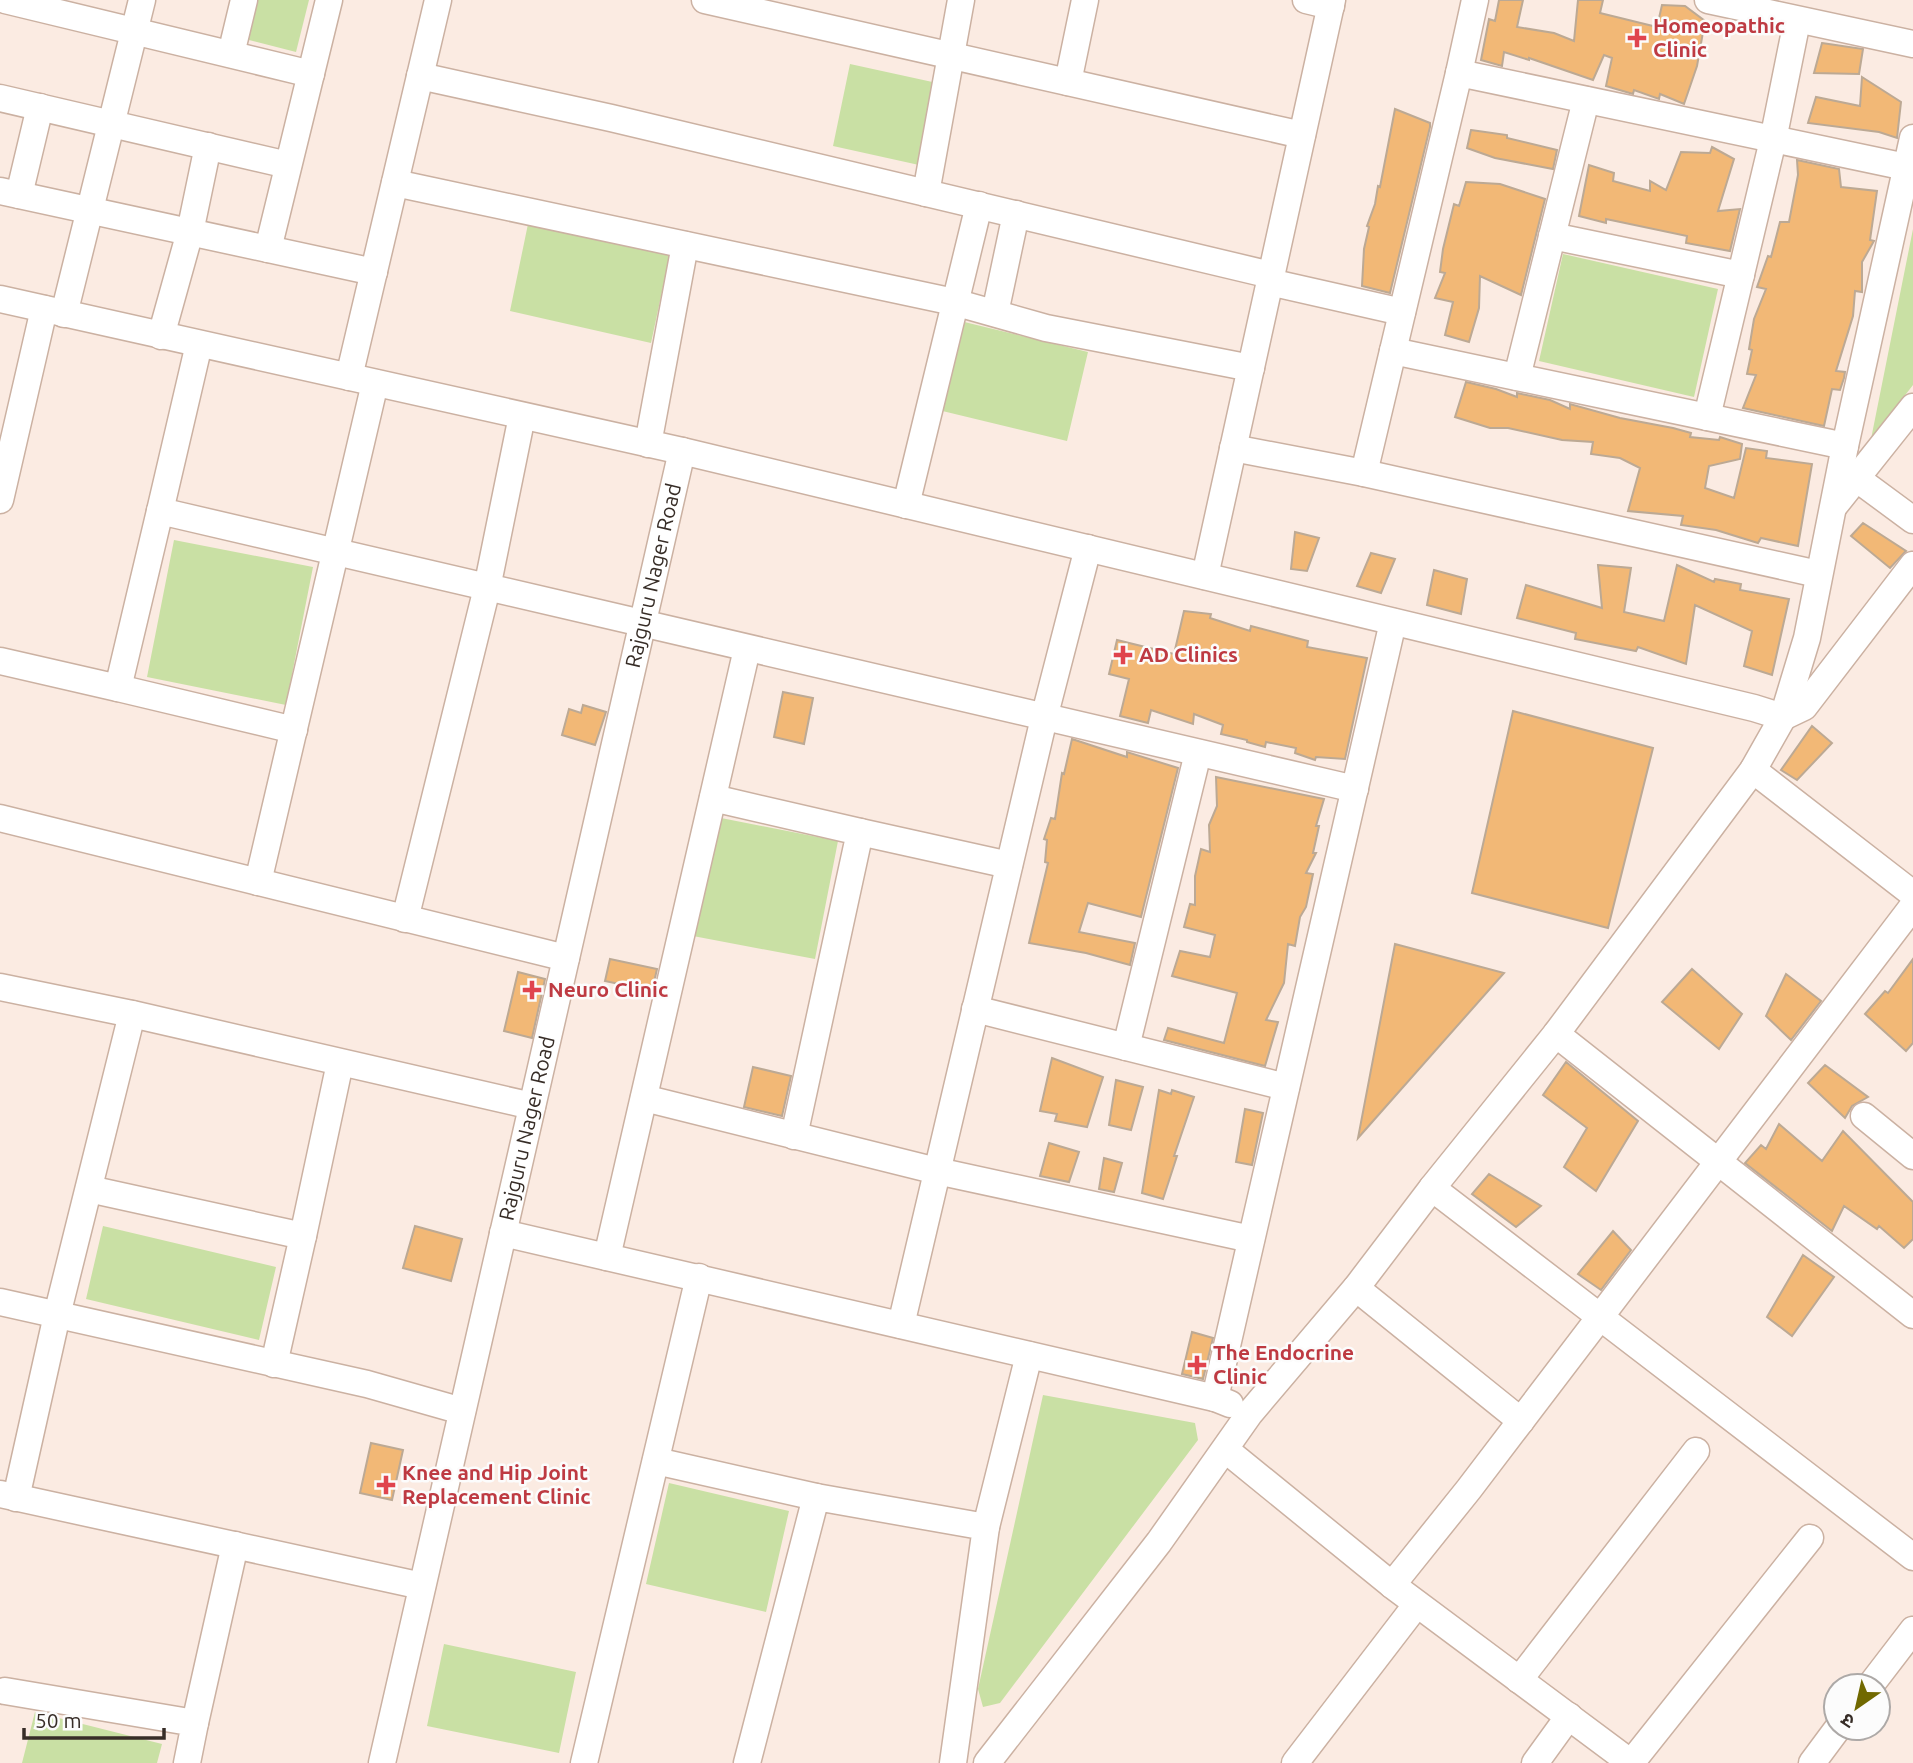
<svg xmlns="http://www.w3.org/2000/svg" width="1913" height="1763" font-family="Ubuntu,'Noto Sans Devanagari',sans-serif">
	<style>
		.green { fill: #c9e0a4 }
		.building { fill: #f2b876; stroke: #bca994; stroke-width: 2 }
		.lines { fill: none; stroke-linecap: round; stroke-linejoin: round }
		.minor-casing { stroke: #cbb1a2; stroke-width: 29 }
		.minor { stroke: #fff; stroke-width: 26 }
		.health-dot { fill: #e0444e; stroke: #fcfcfc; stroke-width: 2.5 }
		.labels { text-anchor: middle; stroke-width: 5; stroke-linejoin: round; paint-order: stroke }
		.health-label { font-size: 21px; font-weight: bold; fill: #be3a42; stroke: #fcfcfc; text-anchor: start }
		.street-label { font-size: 21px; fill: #372d27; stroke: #fcfcfc }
	</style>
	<rect width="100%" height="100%" fill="#fbebe2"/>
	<path class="green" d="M 255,0 L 309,0 L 296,52 L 245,39 Z
		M 850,64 L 937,83 L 919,165 L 833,146 Z
		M 528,224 L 670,254 L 651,343 L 510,311 Z
		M 1913,229 L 1913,385 L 1871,439 Z
		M 1563,254 L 1718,289 L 1694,397 L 1539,361 Z
		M 952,319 L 1088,352 L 1067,441 L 930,408 Z
		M 174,540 L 313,567 L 286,705 L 147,677 Z
		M 716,817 L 838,841 L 815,959 L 693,936 Z
		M 103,1226 L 276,1267 L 259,1340 L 86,1299 Z
		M 1043,1395 L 1195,1423 L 1198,1440 L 1000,1703 L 983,1707 L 978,1689 Z
		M 669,1483 L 789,1511 L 766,1612 L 646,1584 Z
		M 444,1644 L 576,1672 L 559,1753 L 427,1726 Z
		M 35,1712 L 162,1744 L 157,1763 L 22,1763 Z"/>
	<path class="building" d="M 1499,0 L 1523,0 L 1517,27 L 1554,33 L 1574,41 L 1578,0 L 1603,0 L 1600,13 L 1657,27 L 1662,5 L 1685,6 L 1705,21 L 1697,66 L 1684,104 L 1660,94 L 1659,99 L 1634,90 L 1633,94 L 1606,86 L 1612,58 L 1604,55 L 1593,80 L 1529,58 L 1529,60 L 1504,52 L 1502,66 L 1481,60 L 1489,19 L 1495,21 Z
		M 1822,43 L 1863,49 L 1859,74 L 1814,73 Z
		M 1862,77 L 1901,102 L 1897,138 L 1879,132 L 1808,123 L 1816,97 L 1860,106 Z
		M 1395,109 L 1430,123 L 1430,127 L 1390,293 L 1362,286 L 1364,249 L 1369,227 L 1367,226 L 1375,204 L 1378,186 L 1380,187 Z
		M 1471,130 L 1507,135 L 1507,138 L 1557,150 L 1553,169 L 1495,158 L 1467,148 Z
		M 1712,147 L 1734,159 L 1718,211 L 1740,209 L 1730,251 L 1686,243 L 1687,236 L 1606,219 L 1606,223 L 1579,216 L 1589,165 L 1614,173 L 1613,181 L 1650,191 L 1650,181 L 1666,190 L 1681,152 L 1710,153 Z
		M 1797,160 L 1839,169 L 1841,187 L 1877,191 L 1870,240 L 1874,241 L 1862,262 L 1862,292 L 1855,291 L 1853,316 L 1836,371 L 1845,372 L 1844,378 L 1840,390 L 1832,389 L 1824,426 L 1743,408 L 1756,375 L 1747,374 L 1752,350 L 1749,349 L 1754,319 L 1766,289 L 1757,287 L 1768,256 L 1771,257 L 1780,222 L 1789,222 L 1798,175 Z
		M 1466,182 L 1500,184 L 1545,199 L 1521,295 L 1480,276 L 1479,308 L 1469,342 L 1445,335 L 1453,302 L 1435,298 L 1445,273 L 1440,272 L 1443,249 L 1454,204 L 1459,206 Z
		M 1466,382 L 1496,389 L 1517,397 L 1517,393 L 1550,400 L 1570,409 L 1570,404 L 1620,418 L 1673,428 L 1691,433 L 1690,437 L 1719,440 L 1720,437 L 1742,444 L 1740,459 L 1709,466 L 1705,488 L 1734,498 L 1746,448 L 1767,451 L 1766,458 L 1812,464 L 1798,546 L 1761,538 L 1758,543 L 1716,530 L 1681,525 L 1683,516 L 1628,511 L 1640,468 L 1620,458 L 1591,454 L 1593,442 L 1562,440 L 1508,428 L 1490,428 L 1455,417 Z
		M 1863,523 L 1906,551 L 1890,568 L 1851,536 Z
		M 1295,532 L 1319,538 L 1307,571 L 1291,569 Z
		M 1371,553 L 1395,559 L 1381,593 L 1357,586 Z
		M 1598,565 L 1631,568 L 1624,612 L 1664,621 L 1677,565 L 1714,582 L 1715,579 L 1741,584 L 1740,590 L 1789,599 L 1772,675 L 1744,666 L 1752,631 L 1695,605 L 1686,664 L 1638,647 L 1636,651 L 1575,639 L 1576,633 L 1517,618 L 1526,585 L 1602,608 Z
		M 1434,570 L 1467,579 L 1461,614 L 1427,605 Z
		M 1184,611 L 1211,614 L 1210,618 L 1250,631 L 1251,626 L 1308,641 L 1307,647 L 1367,658 L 1345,759 L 1316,757 L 1315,760 L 1295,753 L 1296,748 L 1266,742 L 1265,747 L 1247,742 L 1247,740 L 1221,734 L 1223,725 L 1194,714 L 1193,724 L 1151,710 L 1148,723 L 1120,716 L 1129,679 L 1109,674 L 1117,640 L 1174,654 Z
		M 783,692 L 813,698 L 804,744 L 774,737 Z
		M 583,705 L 606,712 L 595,745 L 562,735 L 569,709 L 581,713 Z
		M 1513,711 L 1653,748 L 1608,928 L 1472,893 Z
		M 1812,726 L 1832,743 L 1797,780 L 1781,770 Z
		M 1072,739 L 1127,757 L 1127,752 L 1178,768 L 1141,917 L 1088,903 L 1079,932 L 1135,943 L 1130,965 L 1086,953 L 1029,943 L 1048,863 L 1045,862 L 1047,840 L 1044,839 L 1051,818 L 1055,819 L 1062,773 L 1064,774 Z
		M 1216,777 L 1324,799 L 1316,826 L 1319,826 L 1313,853 L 1316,853 L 1306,873 L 1313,874 L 1306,907 L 1300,917 L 1295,946 L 1288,944 L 1284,983 L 1266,1020 L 1278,1022 L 1265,1066 L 1164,1040 L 1168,1028 L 1224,1043 L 1237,993 L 1172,976 L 1180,951 L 1210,957 L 1215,935 L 1184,927 L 1190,904 L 1195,905 L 1195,876 L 1201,849 L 1210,852 L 1209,825 L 1217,806 Z
		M 1395,944 L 1504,973 L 1358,1138 Z
		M 610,959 L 657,969 L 652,991 L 605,981 Z
		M 1913,959 L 1913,1043 L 1906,1051 L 1865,1014 L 1885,991 L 1888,993 Z
		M 1692,969 L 1742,1014 L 1719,1049 L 1662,1002 Z
		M 518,972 L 545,979 L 532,1038 L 504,1031 Z
		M 1786,974 L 1821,1001 L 1791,1040 L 1766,1016 Z
		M 1052,1058 L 1103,1077 L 1087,1127 L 1055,1121 L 1057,1114 L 1040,1111 Z
		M 1566,1062 L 1638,1121 L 1596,1191 L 1564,1167 L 1587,1128 L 1543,1095 Z
		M 1825,1065 L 1868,1097 L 1852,1106 L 1845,1118 L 1808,1083 Z
		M 753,1067 L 791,1076 L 782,1116 L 744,1107 Z
		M 1116,1080 L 1143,1087 L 1131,1130 L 1109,1125 Z
		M 1159,1090 L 1171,1094 L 1172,1090 L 1194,1097 L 1174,1156 L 1177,1156 L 1163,1199 L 1142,1193 Z
		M 1245,1109 L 1263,1113 L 1252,1165 L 1236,1162 Z
		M 1779,1124 L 1822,1161 L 1843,1131 L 1913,1202 L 1913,1239 L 1904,1248 L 1879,1226 L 1877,1229 L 1844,1206 L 1832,1231 L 1745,1163 L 1761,1145 L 1766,1149 Z
		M 1049,1143 L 1079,1152 L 1069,1182 L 1040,1176 Z
		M 1104,1158 L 1122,1163 L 1114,1192 L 1099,1189 Z
		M 1489,1174 L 1541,1206 L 1516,1227 L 1472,1194 Z
		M 415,1226 L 462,1239 L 451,1281 L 403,1268 Z
		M 1613,1231 L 1631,1250 L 1601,1290 L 1578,1274 Z
		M 1803,1255 L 1834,1277 L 1792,1336 L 1767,1317 Z
		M 1192,1332 L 1213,1338 L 1203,1379 L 1182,1374 Z
		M 371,1443 L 403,1450 L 392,1500 L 360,1493 Z"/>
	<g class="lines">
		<defs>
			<g id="minor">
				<path d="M 5,0 L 311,74"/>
				<path d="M 705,0 L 1302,135"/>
				<path d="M 1306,0 L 1331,6"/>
				<path d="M 1708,0 L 1913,44"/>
				<path d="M 231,54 L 244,0"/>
				<path d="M 1459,73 L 1475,0"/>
				<path d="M 420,76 L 611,118 L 1271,275"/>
				<path d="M 1068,82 L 1085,0"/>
				<path d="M 0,98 L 288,165"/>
				<path d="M 395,183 L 954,302 L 1046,328 L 1251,368"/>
				<path d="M 0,191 L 374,272"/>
				<path d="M 926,193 L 961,0"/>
				<path d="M 19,195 L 40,107"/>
				<path d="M 1552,236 L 1741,275"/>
				<path d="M 268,249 L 329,0"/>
				<path d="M 1269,282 L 1402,312"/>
				<path d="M 0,299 L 682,451 L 1754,708 L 1783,717 L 1804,707 L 1913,565"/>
				<path d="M 995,313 L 1016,214"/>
				<path d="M 64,314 L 142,0"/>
				<path d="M 161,336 L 190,232 L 208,146"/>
				<path d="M 1393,351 L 1845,446"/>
				<path d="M 349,377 L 438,0"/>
				<path d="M 1517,377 L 1586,100"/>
				<path d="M 1707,417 L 1773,140 L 1797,21"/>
				<path d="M 648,444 L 685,245"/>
				<path d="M 1233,448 L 1364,473 L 1459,73 L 1906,167"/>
				<path d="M 1364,473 L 1818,574"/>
				<path d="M 1856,478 L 1913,520"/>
				<path d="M 0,500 L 44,309"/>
				<path d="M 906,505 L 979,205"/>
				<path d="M 1835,505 L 1913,407"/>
				<path d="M 160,511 L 199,344"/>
				<path d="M 1205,576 L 1332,0"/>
				<path d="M 0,661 L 118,688 L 160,511 L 1355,789"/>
				<path d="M 118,688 L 294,730"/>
				<path d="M 1753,770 L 1913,894"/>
				<path d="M 713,798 L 860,832 L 794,1136"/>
				<path d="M 0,818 L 566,958"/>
				<path d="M 860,832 L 1009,865"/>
				<path d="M 258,882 L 375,383"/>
				<path d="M 405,919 L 487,588 L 522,416"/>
				<path d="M 0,987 L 132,1014 L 532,1106"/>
				<path d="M 975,1009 L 1286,1087"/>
				<path d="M 1556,1034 L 1913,1315"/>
				<path d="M 1126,1047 L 1198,753"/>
				<path d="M 644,1098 L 937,1171 L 1251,1239"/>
				<path d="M 1864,1116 L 1913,1156"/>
				<path d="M 1432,1188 L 1913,1557"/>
				<path d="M 89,1189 L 303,1236 L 274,1364"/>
				<path d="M 503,1233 L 1215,1398 L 1230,1404"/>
				<path d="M 303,1236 L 340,1063"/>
				<path d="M 607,1257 L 747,649"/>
				<path d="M 1356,1288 L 1521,1421"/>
				<path d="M 0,1302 L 367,1384 L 462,1411"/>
				<path d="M 901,1325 L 1044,718 L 1088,548"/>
				<path d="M 1215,1398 L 1393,622"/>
				<path d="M 1226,1450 L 1392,1585 L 1631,1763"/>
				<path d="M 656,1461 L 816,1497"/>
				<path d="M 0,1494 L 422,1586"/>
				<path d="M 16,1498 L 57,1315 L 132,1014"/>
				<path d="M 986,1527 L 1029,1355"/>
				<path d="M 1392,1585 L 1469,1489 L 1913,906"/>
				<path d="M 1519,1680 L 1696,1451"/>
				<path d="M 1870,1686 L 1913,1630"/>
				<path d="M 5,1691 L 195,1723 L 187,1763"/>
				<path d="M 195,1723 L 235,1545"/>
				<path id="s1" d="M 382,1763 L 682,451"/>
				<path d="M 584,1763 L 699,1277"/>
				<path d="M 747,1763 L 816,1497 L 986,1527 L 953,1763"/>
				<path d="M 987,1763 L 1159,1542 L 1250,1413 L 1356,1288 L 1432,1188 L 1556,1034 L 1753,770 L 1783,717 L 1807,638 L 1845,446 L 1913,138"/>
				<path d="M 1295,1763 L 1417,1604"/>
				<path d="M 1535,1763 L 1569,1716"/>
				<path d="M 1631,1763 L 1810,1538"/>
				<path d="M 1812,1763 L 1838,1728"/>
			</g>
		</defs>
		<use href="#minor" class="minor-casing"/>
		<use href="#minor" class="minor"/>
	</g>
	<g class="health-dot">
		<path d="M1633.5 27.5h7v7h7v7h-7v7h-7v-7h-7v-7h7z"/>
		<path d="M1119.5 644.5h7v7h7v7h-7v7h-7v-7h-7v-7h7z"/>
		<path d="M528.5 979.5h7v7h7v7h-7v7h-7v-7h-7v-7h7z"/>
		<path d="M1193.5 1354.5h7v7h7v7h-7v7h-7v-7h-7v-7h7z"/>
		<path d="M382.5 1474.5h7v7h7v7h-7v7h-7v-7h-7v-7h7z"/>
	</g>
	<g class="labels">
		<g class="health-label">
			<text x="1653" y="33">Homeopathic<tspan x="1653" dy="24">Clinic</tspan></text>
			<text x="1139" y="662">AD Clinics</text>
			<text x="548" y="997">Neuro Clinic</text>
			<text x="1213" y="1360">The Endocrine<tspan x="1213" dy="24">Clinic</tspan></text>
			<text x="402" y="1480">Knee and Hip Joint<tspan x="402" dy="24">Replacement Clinic</tspan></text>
		</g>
		<g class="street-label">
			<text dy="7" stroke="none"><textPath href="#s1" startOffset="1218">Rajguru Nager Road</textPath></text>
			<text dy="7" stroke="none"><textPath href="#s1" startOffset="651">Rajguru Nager Road</textPath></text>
		</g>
	</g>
	<g transform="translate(1857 1707) rotate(214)"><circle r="33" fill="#fcfcfc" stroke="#ada9a7" stroke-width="2"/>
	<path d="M0-5L12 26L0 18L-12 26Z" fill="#716900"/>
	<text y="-10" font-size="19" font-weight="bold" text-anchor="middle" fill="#372d27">उ</text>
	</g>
	<path d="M24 1728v10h140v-10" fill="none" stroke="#372d27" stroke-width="3.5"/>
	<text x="35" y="1728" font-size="21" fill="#372d27" stroke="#fcfcfc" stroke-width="5" paint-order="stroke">50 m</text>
</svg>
